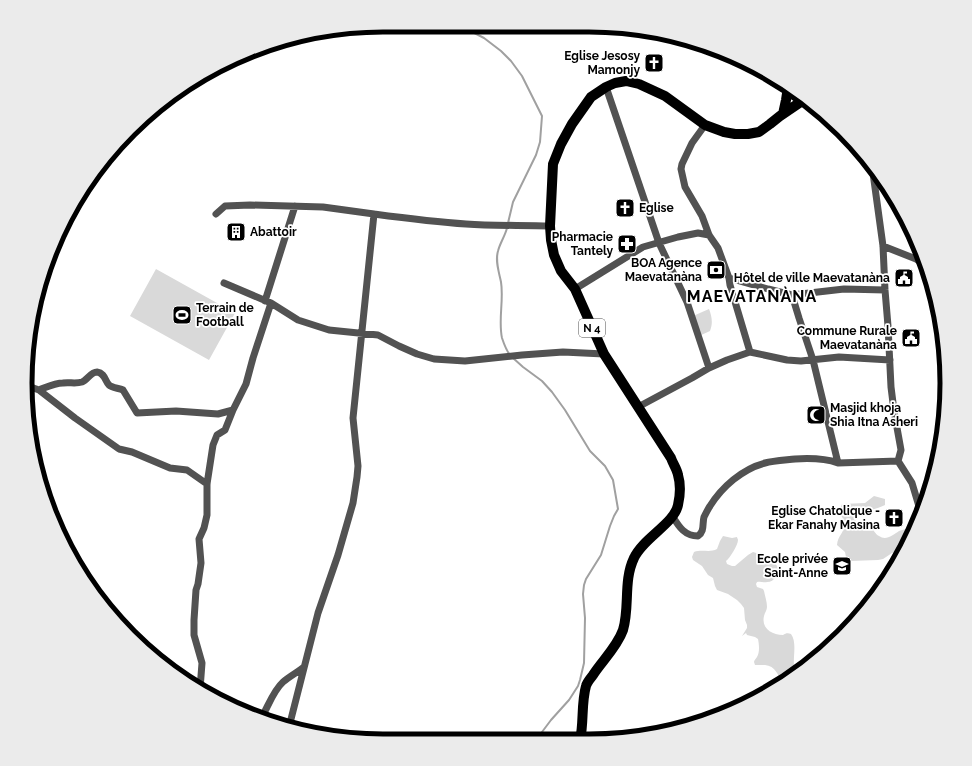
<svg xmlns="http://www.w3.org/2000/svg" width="972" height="766" font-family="Raleway,sans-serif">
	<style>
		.green { fill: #d9d9d9 }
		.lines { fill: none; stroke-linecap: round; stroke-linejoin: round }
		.stream { stroke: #a0a0a0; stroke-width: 2 }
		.street { stroke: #525252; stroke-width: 7 }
		.primary { stroke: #000; stroke-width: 10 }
		.labels { text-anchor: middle; stroke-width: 3.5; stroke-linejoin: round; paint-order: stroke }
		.shield { fill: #fff; stroke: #4c4c4c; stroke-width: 1 }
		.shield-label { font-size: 11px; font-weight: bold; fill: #000 }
		.poi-label { font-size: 12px; font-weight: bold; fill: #000; stroke: #fff; text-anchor: end }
		.district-label { font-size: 16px; font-weight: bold; letter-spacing: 1px; fill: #000; stroke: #fff }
		.rim { fill: none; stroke: #000; stroke-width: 5 }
	</style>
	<rect width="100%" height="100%" fill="#fff"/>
	<path class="green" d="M 156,269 L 235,313 L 209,360 L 130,316 Z
		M 709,309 C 712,317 713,323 710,331 L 699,336 L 693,316 Z
		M 874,496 L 885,499 L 885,505 C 882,506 879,508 875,509 C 865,511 856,506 854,519 C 855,520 858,523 859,523 C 863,525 867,524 871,527 C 874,530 875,534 879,536 C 886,541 893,535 899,531 C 902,530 906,529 908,528 C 912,526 915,522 918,520 L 910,542 L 902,549 L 892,553 L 883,559 L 878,560 L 850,561 L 846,557 L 845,552 L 837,545 C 838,535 844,533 844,526 C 845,516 837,516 842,504 L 865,503 Z
		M 723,536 L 732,538 L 737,537 C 737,538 738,539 738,540 C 738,545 730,558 726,561 L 727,564 L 732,566 L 735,566 L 748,555 L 753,552 C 763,555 772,559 778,567 C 778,574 775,582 767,582 C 764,583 761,581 757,582 L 756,584 L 757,587 L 763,589 L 764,591 C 765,596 767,602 767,607 C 767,610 765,612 764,616 C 761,628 772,635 783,635 C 786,633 788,633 791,634 C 797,642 793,656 794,666 L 795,669 L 799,671 L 781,683 C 779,675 775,666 765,665 C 762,665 759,665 755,665 L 754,662 C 754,660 756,659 757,657 C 760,652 759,644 758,639 L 755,637 L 747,635 L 746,633 L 742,636 L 747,628 L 747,625 L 745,620 L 744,608 L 741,604 L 737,600 L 728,594 L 717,590 L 715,586 L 713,578 L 708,575 L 702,566 L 693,560 L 692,557 L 694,552 C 702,549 710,553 717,549 L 720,541 Z"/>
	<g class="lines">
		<path class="stream" d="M 459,25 L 484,38 L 501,51 L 511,61 L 522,76 L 542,116 L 540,142 L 536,155 L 513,202 L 508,223
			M 507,228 C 505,236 500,243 498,251 C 495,261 499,272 501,282 C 504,300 498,320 502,338 C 504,344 506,350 510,355
			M 513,358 L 523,367 L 542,381 L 552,392 L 565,410 L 590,451 L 605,466 L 613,480 L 618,509 L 614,516 L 610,526 L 601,555 L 586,579 L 584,585 L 583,594 L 585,618 L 584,663 L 580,680 L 578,686 L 569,700 L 551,720 L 536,740"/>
		<path class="street" d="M 606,87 L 659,243 L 687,302 L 709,368
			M 705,125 L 692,143 L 682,164 L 681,169 L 685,187 L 702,216 L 709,235 L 718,248 L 729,278 L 730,285 L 750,352 L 787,360 L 801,361 L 839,357 L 890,360
			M 873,173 L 883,246 L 885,290 L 888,326 L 891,387 L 894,411 L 901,450 L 898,461 L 912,483 L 921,513
			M 216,214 L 225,206 L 250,205 L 323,207 L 374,214
			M 883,246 L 916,259 L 927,266
			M 729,278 L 768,289 L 792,295 L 844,289 L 885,290
			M 224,283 L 271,303 L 298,320 L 329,330 L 378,335 L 399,346 L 417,354 L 434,359 L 465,361 L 522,355 L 563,352 L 604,354
			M 575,289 L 643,247 L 678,237 L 698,233 L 709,235
			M 792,295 L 799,318 L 813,360 L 838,463 L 898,461
			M 265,301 L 295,206
			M 25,385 L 39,390 C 47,387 55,383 63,383 C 69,382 76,384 82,382 C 87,380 91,372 97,372 C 105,373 105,381 109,385 C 112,388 119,388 123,390 L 137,413 L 176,411 L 218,414 L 233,410 L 246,384 L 253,358 L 271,303
			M 39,390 L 75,418 L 119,449 L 132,452 L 170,468 L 187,470 L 207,484
			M 638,407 L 692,378 L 709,368 L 727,360 L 750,352
			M 673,517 C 679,527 685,536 698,536 C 705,531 702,524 704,517 C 706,513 708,509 710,506 C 722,487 742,469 765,463 C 773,461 787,460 795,459 C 810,458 824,458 838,463
			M 200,689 L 202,663 L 194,635 L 194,620 L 196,590 L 198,584 L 201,563 L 199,539 L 204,528 L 207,515 L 207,484 L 213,445 L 217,435 L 225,430 L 233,410
			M 263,715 L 285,725
			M 256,717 L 263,715 C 269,704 274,690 283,682 C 290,676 298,672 304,667
			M 289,727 L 318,613 L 338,555 L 353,503 L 357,477 L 358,466 L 353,418 L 374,214 C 404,218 435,222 466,224 C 494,226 522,225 550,226"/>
		<path class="primary" d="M 783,114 L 786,100 L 788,87
			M 580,740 C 584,723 581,704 586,686 C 587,682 590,679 593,675 C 602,661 617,647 623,630 C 630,607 623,581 634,558 C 643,538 674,524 678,505 C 680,496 681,485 678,475 C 677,469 673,464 671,458 L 604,354 L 575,289 L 561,271 L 554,255 L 551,240 L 550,226 L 553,164 L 561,144 L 572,124 L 591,97 L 606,87 L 615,83 L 626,81 L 639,84 L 665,96 L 705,125 L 724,132 L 735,134 L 748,134 L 759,132 L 770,124 L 780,116 L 805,99"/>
	</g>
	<defs>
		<symbol id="church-square" viewBox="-11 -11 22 22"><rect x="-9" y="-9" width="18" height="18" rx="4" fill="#000" stroke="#fff"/><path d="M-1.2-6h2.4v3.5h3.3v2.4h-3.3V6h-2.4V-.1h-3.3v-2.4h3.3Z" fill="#fff"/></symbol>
		<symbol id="building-square" viewBox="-11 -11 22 22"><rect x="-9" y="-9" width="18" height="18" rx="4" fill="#000" stroke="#fff"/><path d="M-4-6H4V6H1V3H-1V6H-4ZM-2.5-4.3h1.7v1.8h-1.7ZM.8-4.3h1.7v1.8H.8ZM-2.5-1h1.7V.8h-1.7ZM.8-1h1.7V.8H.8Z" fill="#fff"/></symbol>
		<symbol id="pharmacy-square" viewBox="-11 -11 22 22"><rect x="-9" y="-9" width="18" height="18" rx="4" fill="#000" stroke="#fff"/><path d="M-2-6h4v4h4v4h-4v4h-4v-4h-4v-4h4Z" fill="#fff"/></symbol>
		<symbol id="bank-square" viewBox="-11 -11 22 22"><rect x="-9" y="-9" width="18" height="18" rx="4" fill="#000" stroke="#fff"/><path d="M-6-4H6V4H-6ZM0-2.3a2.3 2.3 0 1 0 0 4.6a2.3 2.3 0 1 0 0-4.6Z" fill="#fff"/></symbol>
		<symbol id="civic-square" viewBox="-11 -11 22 22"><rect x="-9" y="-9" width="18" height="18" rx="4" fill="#000" stroke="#fff"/><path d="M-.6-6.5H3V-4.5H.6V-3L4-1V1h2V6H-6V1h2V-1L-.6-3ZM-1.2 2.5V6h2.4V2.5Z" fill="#fff"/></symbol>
		<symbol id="stadium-square" viewBox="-11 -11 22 22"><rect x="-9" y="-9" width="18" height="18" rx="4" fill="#000" stroke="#fff"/><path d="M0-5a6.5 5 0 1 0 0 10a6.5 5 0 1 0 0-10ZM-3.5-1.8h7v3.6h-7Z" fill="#fff"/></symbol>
		<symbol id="mosque-square" viewBox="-11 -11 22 22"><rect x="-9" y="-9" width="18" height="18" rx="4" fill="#000" stroke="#fff"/><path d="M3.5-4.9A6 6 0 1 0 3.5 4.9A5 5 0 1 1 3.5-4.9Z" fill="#fff"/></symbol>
		<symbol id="school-square" viewBox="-11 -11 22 22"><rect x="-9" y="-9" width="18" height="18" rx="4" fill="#000" stroke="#fff"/><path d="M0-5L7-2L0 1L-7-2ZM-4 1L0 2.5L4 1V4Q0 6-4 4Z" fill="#fff"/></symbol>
	</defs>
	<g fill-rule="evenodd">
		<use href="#church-square" x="643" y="52" width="22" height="22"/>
		<use href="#church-square" x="614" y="197" width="22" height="22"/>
		<use href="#building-square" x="225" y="221" width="22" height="22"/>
		<use href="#pharmacy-square" x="616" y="233" width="22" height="22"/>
		<use href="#bank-square" x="705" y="259" width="22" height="22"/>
		<use href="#civic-square" x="893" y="267" width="22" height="22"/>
		<use href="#stadium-square" x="171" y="304" width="22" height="22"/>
		<use href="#civic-square" x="900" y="327" width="22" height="22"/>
		<use href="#mosque-square" x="805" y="404" width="22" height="22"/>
		<use href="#church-square" x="883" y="507" width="22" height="22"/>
		<use href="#school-square" x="831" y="555" width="22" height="22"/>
	</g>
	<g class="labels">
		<rect class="shield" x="579" y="319" width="26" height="18" rx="3"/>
		<g class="shield-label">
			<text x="592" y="332">N 4</text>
		</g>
		<g class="poi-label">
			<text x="640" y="60">Eglise Jesosy<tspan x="640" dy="14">Mamonjy</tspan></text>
			<text x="639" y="212" text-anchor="start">Eglise</text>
			<text x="250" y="236" text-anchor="start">Abattoir</text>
			<text x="613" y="241">Pharmacie<tspan x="613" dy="14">Tantely</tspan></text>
			<text x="702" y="267">BOA Agence<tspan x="702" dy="14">Maevatanàna</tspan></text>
			<text x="890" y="282">Hôtel de ville Maevatanàna</text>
			<text x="196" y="312" text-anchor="start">Terrain de<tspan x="196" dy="14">Football</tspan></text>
			<text x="897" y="335">Commune Rurale<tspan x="897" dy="14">Maevatanàna</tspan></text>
			<text x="830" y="412" text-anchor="start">Masjid khoja<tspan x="830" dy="14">Shia Itna Asheri</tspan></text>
			<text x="880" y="515">Eglise Chatolique -<tspan x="880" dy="14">Ekar Fanahy Masina</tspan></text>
			<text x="828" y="563">Ecole privée<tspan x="828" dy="14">Saint-Anne</tspan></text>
		</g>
		<g class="district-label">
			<text x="752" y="302">MAEVATANÀNA</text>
		</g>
	</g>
	<path d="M0 0H972V766H0ZM383 32H589A351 351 0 0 1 940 383V383A351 351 0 0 1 589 734H383A351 351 0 0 1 32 383V383A351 351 0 0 1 383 32Z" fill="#ebebeb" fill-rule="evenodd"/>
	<path class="rim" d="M383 32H589A351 351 0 0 1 940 383V383A351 351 0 0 1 589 734H383A351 351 0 0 1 32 383V383A351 351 0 0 1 383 32Z"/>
</svg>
